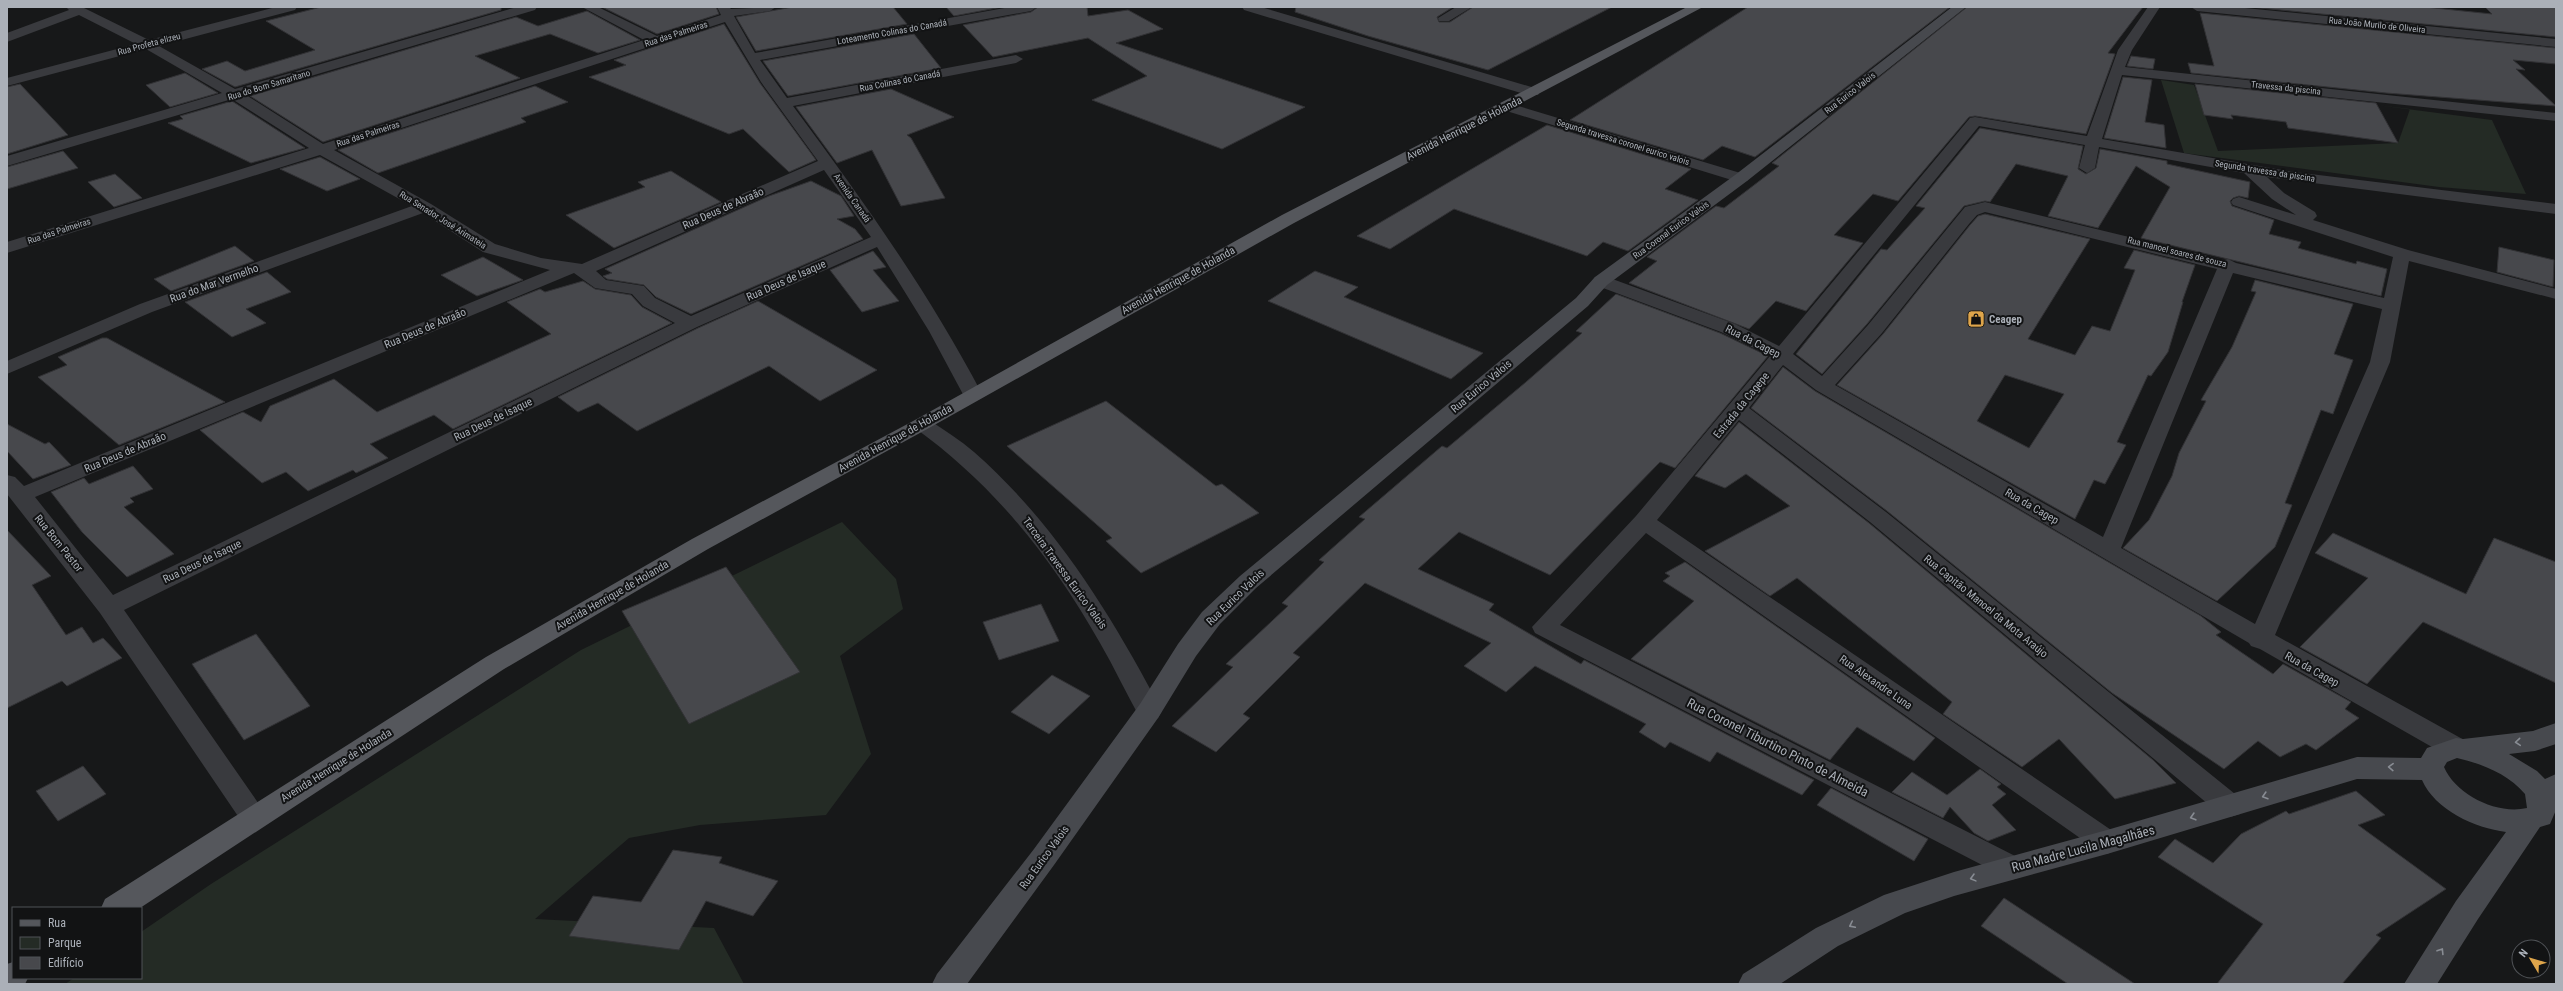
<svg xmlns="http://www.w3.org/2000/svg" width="2563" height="991" font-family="'Roboto Condensed',sans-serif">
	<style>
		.green { fill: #242b25 }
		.building { fill: #47484c; stroke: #323235; fill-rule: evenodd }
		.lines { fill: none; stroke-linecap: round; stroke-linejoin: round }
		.street { fill: #393a3e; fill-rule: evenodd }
		.secondary { fill: #47494e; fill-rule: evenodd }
		.primary { fill: #55575c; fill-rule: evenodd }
		.oneway { stroke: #888c93 }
		.labels { text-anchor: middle; stroke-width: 4; stroke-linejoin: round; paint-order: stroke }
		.far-street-label { font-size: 9px; fill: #abb0b8; stroke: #121314 }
		.street-label { font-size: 11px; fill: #abb0b8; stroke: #121314 }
		.poi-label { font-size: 11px; font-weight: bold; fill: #abb0b8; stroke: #121314; text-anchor: start }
		.near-street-label { font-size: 13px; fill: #abb0b8; stroke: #121314 }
	</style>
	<rect width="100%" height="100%" fill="#171819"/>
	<path class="green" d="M 2161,80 L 2194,85 L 2218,151 L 2398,143 L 2410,109 L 2376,105 L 2492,120 L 2526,194 L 2439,187 L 2184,153 Z
		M 842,522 L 896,579 L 903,609 L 840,656 L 871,754 L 826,815 L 700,825 L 629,838 L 535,919 L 714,928 L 744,984 L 65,984 L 74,978 L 141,978 L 141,932 L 211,884 L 581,650 Z"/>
	<path class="building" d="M 321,7 L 501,7 L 501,10 L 235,87 L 202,69 L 227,61 L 245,71 L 315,50 L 266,21 Z
		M 602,7 L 716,7 L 719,14 L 657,34 Z
		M 793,7 L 893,7 L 907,24 L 756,51 L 736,17 Z
		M 946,7 L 1002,7 L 954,16 Z
		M 1038,7 L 1087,7 L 1088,16 L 1128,10 L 1163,29 L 1116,43 L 1305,107 L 1222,149 L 1092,100 L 1147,76 L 1088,38 L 993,57 L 963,25 L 1031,12 Z
		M 1296,7 L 1453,7 L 1437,17 L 1439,22 L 1450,22 L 1473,7 L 1612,7 L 1488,70 L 1368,36 L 1295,12 Z
		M 1748,7 L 1950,7 L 1755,157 L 1722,146 L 1703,160 L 1570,120 Z
		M 1967,7 L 2143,7 L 2108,53 L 2115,54 L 2086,134 L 1975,116 L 1969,117 L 1898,201 L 1873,194 L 1834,235 L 1863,243 L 1806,311 L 1776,301 L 1749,329 L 1629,283 L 1657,261 L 1647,257 L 1716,206 L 1724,208 L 1779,166 L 1772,163 Z
		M 2250,7 L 2425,7 L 2492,14 L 2485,7 L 2556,7 L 2556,37 Z
		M 587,11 L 640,40 L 598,53 L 550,34 L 475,56 L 520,78 L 323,142 L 250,96 L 516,17 L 538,26 Z
		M 2200,13 L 2556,48 L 2556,64 L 2513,60 L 2525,70 L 2516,69 L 2556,106 L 2386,93 L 2191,73 L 2188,63 L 2214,66 Z
		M 724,24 L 760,83 L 816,160 L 789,172 L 743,129 L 729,134 L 589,77 L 626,65 L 614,60 Z
		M 914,34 L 941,68 L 788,96 L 763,61 Z
		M 2131,56 L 2155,59 L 2153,69 L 2127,66 Z
		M 185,73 L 218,93 L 170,107 L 146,85 Z
		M 2123,77 L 2152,80 L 2145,122 L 2164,125 L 2166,148 L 2104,138 Z
		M 20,84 L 68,135 L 7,154 L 7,87 Z
		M 2195,84 L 2376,103 L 2398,143 L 2288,128 L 2286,122 L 2231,115 L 2233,119 L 2204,115 Z
		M 535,86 L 568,102 L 521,118 L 526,122 L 378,173 L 338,150 Z
		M 891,89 L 954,117 L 907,135 L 911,138 L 945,198 L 901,206 L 872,150 L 837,163 L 796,107 Z
		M 232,101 L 305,148 L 251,163 L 168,123 L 183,119 L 180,116 Z
		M 1547,125 L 1691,169 L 1665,189 L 1698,200 L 1628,251 L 1603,242 L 1587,256 L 1454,209 L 1390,249 L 1357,236 Z
		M 1980,128 L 2083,146 L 2078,169 L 2086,174 L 2096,168 L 2100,149 L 2167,161 L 2167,164 L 2250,182 L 2248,198 L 2239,196 L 2233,198 L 2230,201 L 2232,206 L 2274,220 L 2269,234 L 2301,242 L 2298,248 L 2356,264 L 2357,261 L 2387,269 L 2381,296 L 2141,238 L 2170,187 L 2136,166 L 2098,228 L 2048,216 L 2068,176 L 2016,164 L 1990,202 L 1985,201 L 1964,206 L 1867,324 L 1822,374 L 1796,354 L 1881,249 L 1887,250 L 1925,208 L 1916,206 Z
		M 63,151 L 78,168 L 7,189 L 7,167 Z
		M 320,157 L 360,179 L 327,191 L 280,169 Z
		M 671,171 L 721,202 L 614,248 L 566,215 L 645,187 L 638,182 Z
		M 115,174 L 142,198 L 114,207 L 88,182 Z
		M 811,181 L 841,196 L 854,216 L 837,219 L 855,229 L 863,239 L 691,314 L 656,297 L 644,285 L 607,279 L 603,276 L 612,273 L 605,269 L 769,196 Z
		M 1985,214 L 2090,239 L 2028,339 L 2075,355 L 2092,326 L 2110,331 L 2135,270 L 2124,268 L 2134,250 L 2195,265 L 2182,302 L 2183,302 L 2168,352 L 2151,376 L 2148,375 L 2117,442 L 2126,445 L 2105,484 L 2094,480 L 2075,519 L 1837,385 L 1883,334 L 1970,225 L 1978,216 ZM 2005,375 L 2064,394 L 2029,448 L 1977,421 Z
		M 235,246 L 254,261 L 171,291 L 154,279 Z
		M 2499,247 L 2554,260 L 2553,287 L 2497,272 Z
		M 873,251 L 886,267 L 873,270 L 899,301 L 862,312 L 830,270 Z
		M 483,257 L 523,280 L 477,296 L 441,275 Z
		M 1315,271 L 1358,287 L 1344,297 L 1483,353 L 1451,379 L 1268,301 Z
		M 267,272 L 291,292 L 246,309 L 266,323 L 232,337 L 185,302 Z
		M 2255,280 L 2353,304 L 2334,354 L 2353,360 L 2333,414 L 2321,410 L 2285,503 L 2292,505 L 2275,547 L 2217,601 L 2123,548 L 2149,520 L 2172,476 L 2179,453 L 2206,401 L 2201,400 L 2232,347 L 2256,292 L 2251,291 Z
		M 583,281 L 595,289 L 631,295 L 642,307 L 672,323 L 453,429 L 434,415 L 370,444 L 388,458 L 356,473 L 353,470 L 308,491 L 286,472 L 262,483 L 200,430 L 243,412 L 261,422 L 270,406 L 334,379 L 377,412 L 551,334 L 507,302 L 540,289 L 545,292 Z
		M 1616,294 L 1720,333 L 1768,356 L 1675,468 L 1660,462 L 1550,575 L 1459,532 L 1418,569 L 1494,604 L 1489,610 L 1581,664 L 1584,660 L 1814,780 L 1802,795 L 1717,752 L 1710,762 L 1670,742 L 1665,748 L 1639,732 L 1646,724 L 1535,666 L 1506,692 L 1464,666 L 1491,643 L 1365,583 L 1293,653 L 1300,657 L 1243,714 L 1250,718 L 1216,752 L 1172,726 L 1233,667 L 1226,664 L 1288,606 L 1282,603 L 1324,562 L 1319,560 L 1365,519 L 1359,517 L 1442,446 L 1447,448 L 1526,382 L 1582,333 L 1576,331 Z
		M 758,301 L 877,370 L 820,401 L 769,366 L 637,431 L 598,403 L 578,412 L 558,397 L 698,328 Z
		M 102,338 L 107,338 L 225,402 L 119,445 L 38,377 L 67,365 L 58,357 Z
		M 1783,367 L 1815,391 L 2201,616 L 2221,632 L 2216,635 L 2273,674 L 2283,664 L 2351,702 L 2345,709 L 2359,718 L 2316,750 L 2306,744 L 2280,757 L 2258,741 L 2224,769 L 2112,693 L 1887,511 L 1751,408 Z
		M 1106,401 L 1216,486 L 1222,484 L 1259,513 L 1141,573 L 1106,541 L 1112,538 L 1007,446 Z
		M 1739,422 L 1869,523 L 2153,760 L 2176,783 L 2115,799 L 2059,739 L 2022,767 L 1943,714 L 1952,702 L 1797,578 L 1770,596 L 1705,551 L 1790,506 L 1746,474 L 1725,488 L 1695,476 Z
		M 7,424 L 45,444 L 49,442 L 71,465 L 33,479 L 7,451 Z
		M 133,466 L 153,489 L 130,498 L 134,502 L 124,507 L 174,554 L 127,577 L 82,532 L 51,492 L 84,478 L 89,484 Z
		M 7,530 L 51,576 L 32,585 L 66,635 L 82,627 L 93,643 L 103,638 L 122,658 L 67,686 L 62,681 L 7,708 Z
		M 2333,533 L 2466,594 L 2494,538 L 2556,562 L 2556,683 L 2423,622 L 2367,684 L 2300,647 L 2368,578 L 2315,553 Z
		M 1685,562 L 1935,738 L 1914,761 L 1857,727 L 1830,760 L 1631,659 L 1694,601 L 1663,581 L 1670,576 L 1665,573 Z
		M 726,567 L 800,672 L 689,724 L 622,611 Z
		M 1041,604 L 1059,641 L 999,660 L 983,622 Z
		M 256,634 L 310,706 L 244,740 L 192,664 Z
		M 1052,675 L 1090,696 L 1049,734 L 1011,712 Z
		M 83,766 L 106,794 L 58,821 L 36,791 Z
		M 1980,769 L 2001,784 L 1997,787 L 2006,794 L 1992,805 L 2016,830 L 1988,841 L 1974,833 L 1950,807 L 1943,818 L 1892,792 L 1912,772 L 1947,795 Z
		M 1831,788 L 1928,839 L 1914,861 L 1817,805 Z
		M 2356,791 L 2385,815 L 2358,825 L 2446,889 L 2376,935 L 2381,938 L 2342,984 L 2217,984 L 2263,924 L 2158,857 L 2175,839 L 2213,863 L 2241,834 L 2286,811 L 2289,814 Z
		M 673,850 L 722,857 L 719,863 L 778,881 L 753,916 L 706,901 L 679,950 L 569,936 L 593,896 L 641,902 Z
		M 2004,898 L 2135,984 L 2068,984 L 1981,926 Z"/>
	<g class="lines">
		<path class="street" d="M 66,7 L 82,7 L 149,40 L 276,7 L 297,7 L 295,10 L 159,46 L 235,89 L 517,7 L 537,7 L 535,10 L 246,95 L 323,144 L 644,40 L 582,7 L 598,7 L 657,36 L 721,15 L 717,7 L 729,7 L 731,9 L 776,7 L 770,11 L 734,16 L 755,53 L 1010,7 L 1037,7 L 1031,11 L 760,60 L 787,98 L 1016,55 L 1023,59 L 1016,63 L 793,106 C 862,199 928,291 982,394 L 979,398 L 965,398 L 929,331 L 877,247 L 697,327 L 124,610 L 268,817 L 264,825 L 254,828 L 244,825 L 100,613 L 7,494 L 7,475 L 15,477 L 24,486 L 550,270 L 483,252 L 423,213 L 152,312 L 7,374 L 7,361 L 140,304 L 412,206 L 320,155 L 7,253 L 7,242 L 309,148 L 232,99 L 7,166 L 7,156 L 222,93 L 146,49 L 7,86 L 7,78 L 136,44 L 79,15 L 7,42 L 7,33 L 69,10 ZM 725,22 L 761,82 L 818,161 L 582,264 L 541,258 L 495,244 L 431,204 L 334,150 ZM 824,170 L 871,237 L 691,316 L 655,298 L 644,286 L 606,280 L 596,271 ZM 574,273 L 595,288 L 632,294 L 643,306 L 675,323 L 113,595 L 35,497 Z
			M 1242,7 L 1261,7 L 1538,89 L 1540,92 L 1538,95 L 1528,95 L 1244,10 Z
			M 1456,7 L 1472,7 L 1449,21 L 1439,21 L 1438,18 Z
			M 2148,7 L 2160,7 L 2132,50 L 2125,67 L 2556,113 L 2556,121 L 2122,75 L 2102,139 L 2294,172 L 2556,204 L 2556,214 L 2267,177 L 2284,193 L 2315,212 L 2317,216 L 2313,220 L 2408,250 L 2556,289 L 2556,299 L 2409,261 L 2390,362 L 2275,635 L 2466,741 L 2469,748 L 2466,755 L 2456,758 L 2446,755 L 2260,649 L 2251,646 L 2249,643 L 1816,390 L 1783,365 L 1749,408 L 1886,512 L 2240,798 L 2244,806 L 2240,814 L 2230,817 L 2220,814 L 1870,522 L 1739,420 L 1657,520 L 2117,834 L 2121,842 L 2117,850 L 2107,854 L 2097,850 L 1646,533 L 1560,625 L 2021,859 L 2026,868 L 2021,877 L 2011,880 L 1535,633 L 1532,627 L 1636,516 L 1770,356 L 1721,332 L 1595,285 L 1592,281 L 1595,277 L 1607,277 L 1735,324 L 1779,346 L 1970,118 L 1975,117 L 2087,136 L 2118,50 ZM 1979,126 L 2085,145 L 2079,168 L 2087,173 L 2095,168 L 2099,147 L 2244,173 L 2272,199 L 2296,215 L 2239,197 L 2233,199 L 2231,202 L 2233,205 L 2393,257 L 2384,298 L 2236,263 L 2228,259 L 2224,260 L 1985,202 L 1965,207 L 1868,325 L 1822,376 L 1793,354 ZM 1985,212 L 2217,269 L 2103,537 L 1835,385 L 1882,333 L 1969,224 L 1977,215 ZM 2233,273 L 2382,309 L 2370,362 L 2255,624 L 2121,548 Z
			M 2191,7 L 2235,7 L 2556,39 L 2556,47 L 2197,11 Z
			M 1505,102 L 1747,175 L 1749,178 L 1747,181 L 1735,181 L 1500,109 L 1498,106 Z
			M 922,418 L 929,420 C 944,430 960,440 974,452 C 1055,523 1112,616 1162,711 L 1158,718 L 1149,721 L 1140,718 C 1126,693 1114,667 1100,643 C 1051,557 995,486 915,428 L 912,424 L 915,420 Z"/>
		<path class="secondary" d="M 1952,7 L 1966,7 L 1747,181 L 1607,285 L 1588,306 L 1256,588 L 1220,624 L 1196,656 L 1158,718 L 1054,865 L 967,984 L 932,984 L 937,974 L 1034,849 L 1140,704 L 1178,644 L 1202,612 L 1240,576 L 1576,298 L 1595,277 L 1735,175 Z
			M 2556,723 L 2556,744 L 2535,751 L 2509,754 L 2537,771 L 2545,779 L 2556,774 L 2556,810 L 2550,824 L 2540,827 L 2478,919 L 2437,984 L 2404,984 L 2456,901 L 2506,832 C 2475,828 2435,810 2422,780 L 2357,779 L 2107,854 L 1954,896 L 1905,913 L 1838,946 L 1780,984 L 1738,984 L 1743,974 L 1816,928 L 1884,895 L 1954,872 L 2107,830 L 2357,757 L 2421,758 L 2427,748 L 2456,738 L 2463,739 L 2533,731 ZM 2457,758 C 2483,764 2508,774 2525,794 L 2527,808 C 2497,815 2456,795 2444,767 L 2447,762 Z"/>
		<path class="primary" d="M 1687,7 L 1703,7 L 1294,223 L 929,428 L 708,549 L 504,669 L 140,908 L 101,908 L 105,899 L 486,657 L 692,539 L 915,420 L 1282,215 Z
			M 13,962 L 13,978 L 28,978 L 25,984 L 7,984 L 7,964 Z"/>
	</g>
	<defs><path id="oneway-chevron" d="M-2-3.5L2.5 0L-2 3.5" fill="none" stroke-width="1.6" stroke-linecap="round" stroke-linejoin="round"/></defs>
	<g class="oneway">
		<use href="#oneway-chevron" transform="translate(2518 742) rotate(175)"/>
		<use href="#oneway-chevron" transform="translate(2391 767) rotate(-178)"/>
		<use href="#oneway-chevron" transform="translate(2265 796) rotate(163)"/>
		<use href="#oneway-chevron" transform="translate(2193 817) rotate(164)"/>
		<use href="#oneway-chevron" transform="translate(1973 878) rotate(165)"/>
		<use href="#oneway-chevron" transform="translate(1852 925) rotate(154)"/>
		<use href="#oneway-chevron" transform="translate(2441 951) rotate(-58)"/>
	</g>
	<defs>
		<symbol id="shop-square" viewBox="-11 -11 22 22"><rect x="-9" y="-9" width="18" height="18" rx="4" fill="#dea54b" stroke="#121314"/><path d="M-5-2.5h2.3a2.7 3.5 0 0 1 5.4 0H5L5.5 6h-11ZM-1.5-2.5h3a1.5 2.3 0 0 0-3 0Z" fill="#111"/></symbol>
	</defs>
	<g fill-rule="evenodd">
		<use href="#shop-square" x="1966" y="309" width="20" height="20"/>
	</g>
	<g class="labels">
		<g class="far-street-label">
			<text transform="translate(2377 25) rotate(6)" y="3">Rua João Murilo de Oliveira</text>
			<text transform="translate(892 32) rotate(-10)" y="3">Loteamento Colinas do Canadá</text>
			<text transform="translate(676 34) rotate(-18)" y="3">Rua das Palmeiras</text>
			<text transform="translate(149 44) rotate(-15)" y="3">Rua Profeta elizeu</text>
			<text transform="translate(900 81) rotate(-11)" y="3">Rua Colinas do Canadá</text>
			<text transform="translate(269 85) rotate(-17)" y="3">Rua do Bom Samaritano</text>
			<text transform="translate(2286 88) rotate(6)" y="3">Travessa da piscina</text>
			<text transform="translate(1850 93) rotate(-38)" y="3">Rua Eurico Valois</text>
			<text transform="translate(368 134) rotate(-18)" y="3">Rua das Palmeiras</text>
			<text transform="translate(1623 142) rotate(17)" y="3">Segunda travessa coronel eurico valois</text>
			<text transform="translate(2265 171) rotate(9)" y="3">Segunda travessa da piscina</text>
			<text transform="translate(852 198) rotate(55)" y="3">Avenida Canadá</text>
			<text transform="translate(443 220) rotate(32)" y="3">Rua Senador José Arimateia</text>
			<text transform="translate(1671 230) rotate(-36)" y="3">Rua Coronal Eurico Valois</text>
			<text transform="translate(59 231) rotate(-18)" y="3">Rua das Palmeiras</text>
			<text transform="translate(2177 252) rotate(14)" y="3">Rua manoel soares de souza</text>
		</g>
		<g class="street-label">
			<text transform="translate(1464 128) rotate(-27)" y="4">Avenida Henrique de Holanda</text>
			<text transform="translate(723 208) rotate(-24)" y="4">Rua Deus de Abraão</text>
			<text transform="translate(786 280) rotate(-24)" y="4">Rua Deus de Isaque</text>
			<text transform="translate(1178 280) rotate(-29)" y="4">Avenida Henrique de Holanda</text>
			<text transform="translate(214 283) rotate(-20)" y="4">Rua do Mar Vermelho</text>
			<text transform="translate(425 328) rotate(-23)" y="4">Rua Deus de Abraão</text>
			<text transform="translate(1753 341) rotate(27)" y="4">Rua da Cagep</text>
			<text transform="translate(1481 386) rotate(-40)" y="4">Rua Eurico Valois</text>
			<text transform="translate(1741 405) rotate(-51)" y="4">Estrada da Cagepe</text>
			<text transform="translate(493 419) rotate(-26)" y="4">Rua Deus de Isaque</text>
			<text transform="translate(895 438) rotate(-29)" y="4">Avenida Henrique de Holanda</text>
			<text transform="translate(125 452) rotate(-23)" y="4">Rua Deus de Abraão</text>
			<text transform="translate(2032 506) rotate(30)" y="4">Rua da Cagep</text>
			<text transform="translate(59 543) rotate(51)" y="4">Rua Bom Pastor</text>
			<text transform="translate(202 561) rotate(-26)" y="4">Rua Deus de Isaque</text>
			<text transform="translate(1065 573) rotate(54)" y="4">Terceira Travessa Eurico Valois</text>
			<text transform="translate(612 595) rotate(-30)" y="4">Avenida Henrique de Holanda</text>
			<text transform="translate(1235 597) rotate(-44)" y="4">Rua Eurico Valois</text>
			<text transform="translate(1986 606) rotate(39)" y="4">Rua Capitão Manoel da Mota Araújo</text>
			<text transform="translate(2312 669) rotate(29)" y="4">Rua da Cagep</text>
			<text transform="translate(1876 682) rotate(35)" y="4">Rua Alexandre Luna</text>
			<text transform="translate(336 765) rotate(-32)" y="4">Avenida Henrique de Holanda</text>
			<text transform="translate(1044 857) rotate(-54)" y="4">Rua Eurico Valois</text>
		</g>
		<g class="poi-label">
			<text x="1989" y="323">Ceagep</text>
		</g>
		<g class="near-street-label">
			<text transform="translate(1778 747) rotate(27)" y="5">Rua Coronel Tiburtino Pinto de Almeida</text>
			<text transform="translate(2083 848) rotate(-15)" y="5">Rua Madre Lucila Magalhães</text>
		</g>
	</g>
	<rect width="2563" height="991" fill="none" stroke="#abb0b8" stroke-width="16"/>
	<rect x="12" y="907" width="130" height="72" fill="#121314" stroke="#4f5256"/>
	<rect x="20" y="920" width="20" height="6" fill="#55575c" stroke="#4f5256"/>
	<text x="48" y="927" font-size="12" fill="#abb0b8">Rua</text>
	<rect x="20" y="937" width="20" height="12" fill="#242b25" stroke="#4f5256"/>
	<text x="48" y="947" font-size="12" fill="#abb0b8">Parque</text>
	<rect x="20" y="957" width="20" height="12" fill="#47484c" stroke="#4f5256"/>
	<text x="48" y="967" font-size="12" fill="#abb0b8">Edifício</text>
	<g transform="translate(2531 959) rotate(308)"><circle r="19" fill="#121314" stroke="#4f5256"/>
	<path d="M0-3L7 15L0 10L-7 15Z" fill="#dea54b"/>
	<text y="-6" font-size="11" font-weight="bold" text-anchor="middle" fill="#abb0b8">N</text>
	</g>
</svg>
